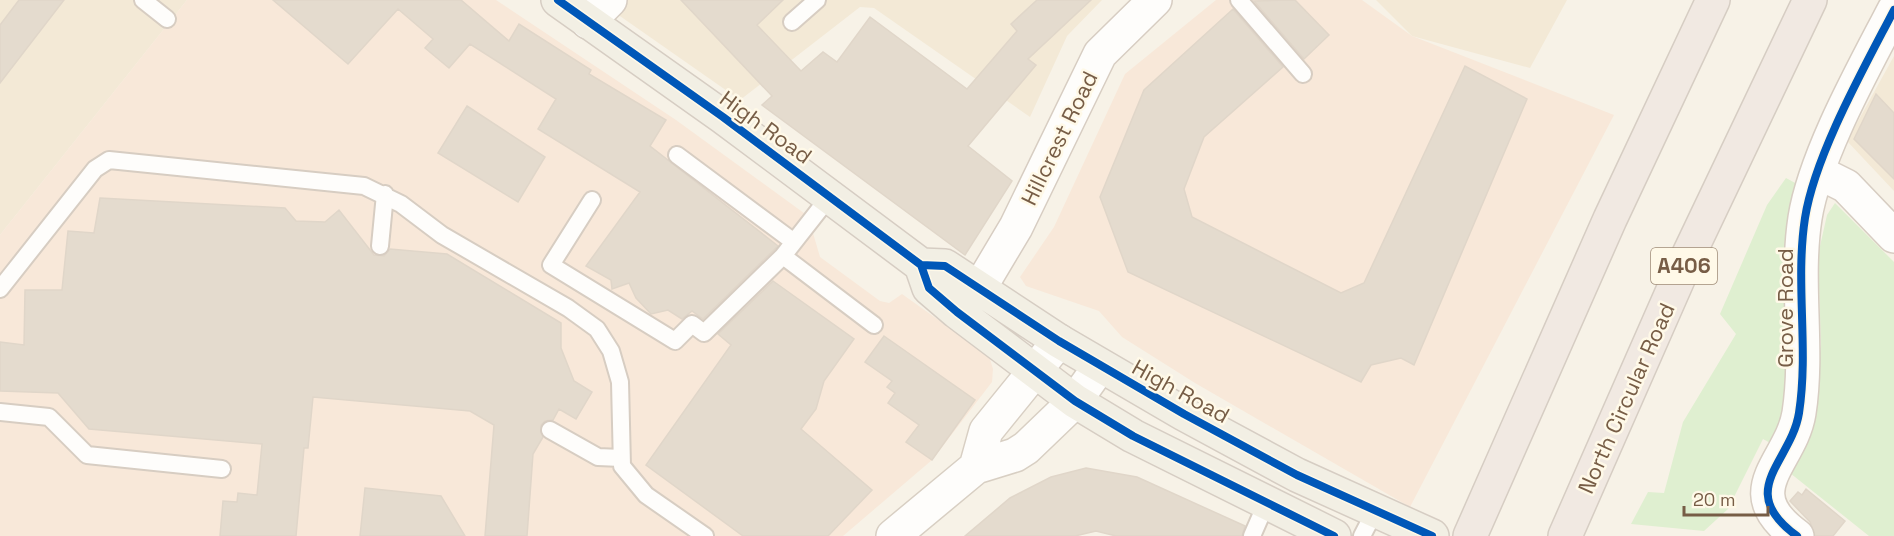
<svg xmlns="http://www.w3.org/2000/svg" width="1894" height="536" font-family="'Space Grotesk',sans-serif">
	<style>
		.residential { fill: #f3e9d6 }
		.commercial { fill: #f8e8d9 }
		.green { fill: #dfefd0 }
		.building { fill: #e4dbce; stroke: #e0d6c9; stroke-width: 1.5 }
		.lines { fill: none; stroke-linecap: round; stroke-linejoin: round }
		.lane-casing { stroke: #d7cdc2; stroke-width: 20 }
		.street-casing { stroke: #d7cdc2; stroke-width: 36 }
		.secondary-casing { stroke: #d8cfc3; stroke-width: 36 }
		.primary-casing { stroke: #d6cdc3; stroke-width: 36 }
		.highway-casing { stroke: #d6cdc3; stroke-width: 36 }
		.lane { stroke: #fefdfb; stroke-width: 16 }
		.street { stroke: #fefdfb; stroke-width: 33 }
		.secondary { stroke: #fefdfb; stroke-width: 33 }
		.primary { stroke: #f2efe4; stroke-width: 33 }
		.highway { stroke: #f1e9e2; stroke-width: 33 }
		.cycleway-casing { stroke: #fff9e8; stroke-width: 11 }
		.cycleway { stroke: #0057b8; stroke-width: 8 }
		.labels { text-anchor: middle; stroke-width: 5; stroke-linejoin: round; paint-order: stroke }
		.shield { fill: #fff9e8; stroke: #a08c77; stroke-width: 1.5 }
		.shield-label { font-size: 21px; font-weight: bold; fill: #775d46 }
		.street-label { font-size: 22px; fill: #775d46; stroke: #fff9e8 }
	</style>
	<rect width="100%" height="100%" fill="#f7f2e7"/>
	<path class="residential" d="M 0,0 L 187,0 L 0,235 Z
		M 597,0 L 1102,0 L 1067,36 L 1030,117 L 874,8 L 860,7 L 740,100 Z
		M 1376,0 L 1567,0 L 1530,68 L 1412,36 Z
		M 1894,56 L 1894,191 L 1847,141 Z"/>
	<path class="commercial" d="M 187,0 L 496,0 L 676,120 L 808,216 L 820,257 L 880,301 L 889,303 L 902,294 L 989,356 L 993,369 L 992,382 L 932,460 L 843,536 L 0,536 L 0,235 Z
		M 1216,0 L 1362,0 L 1412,36 L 1614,115 L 1410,507 L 1195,383 L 1122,337 L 1099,311 L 1026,286 L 1020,277 L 1054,227 L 1125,74 Z"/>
	<path class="green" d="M 1786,178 L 1797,184 L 1782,271 L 1790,364 L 1784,417 L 1772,444 L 1763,439 L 1728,509 L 1704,531 L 1631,524 L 1648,492 L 1664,493 L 1683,422 L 1736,334 L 1720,314 L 1767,205 Z
		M 1835,203 L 1894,262 L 1894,536 L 1869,536 L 1790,473 L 1809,438 L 1821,345 L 1818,255 L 1827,215 Z"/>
	<path class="building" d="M 19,0 L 64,0 L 0,83 L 0,25 Z
		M 273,0 L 461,0 L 509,41 L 519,24 L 591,70 L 589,74 L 666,120 L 650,146 L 778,246 L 703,319 L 692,311 L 682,319 L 668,310 L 651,314 L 636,298 L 629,283 L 612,289 L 611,280 L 586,266 L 640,192 L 538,129 L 556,99 L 470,44 L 449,68 L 425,48 L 433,39 L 398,9 L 348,64 Z
		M 681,0 L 783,0 L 757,25 L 801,71 L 823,52 L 837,62 L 870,17 L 967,89 L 1017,31 L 1011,24 L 1037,0 L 1091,0 L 1028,59 L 1036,65 L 968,146 L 1012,181 L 965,255 L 762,105 L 772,96 Z
		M 1295,0 L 1329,35 L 1304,59 L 1254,1 Z
		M 1233,9 L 1283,67 L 1204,137 L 1184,189 L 1192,217 L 1341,293 L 1364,283 L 1465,66 L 1527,99 L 1414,365 L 1401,358 L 1371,365 L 1361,382 L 1128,272 L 1100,197 L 1144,90 Z
		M 1876,94 L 1894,113 L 1894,179 L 1854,139 Z
		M 467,106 L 545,157 L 518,202 L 438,153 Z
		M 100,198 L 285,208 L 296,221 L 325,222 L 339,210 L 374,255 L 384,256 L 390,249 L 447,254 L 561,323 L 561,348 L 574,381 L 592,392 L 576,419 L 559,409 L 553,420 L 545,421 L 541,425 L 543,437 L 533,454 L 527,536 L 485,536 L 494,425 L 470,411 L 313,397 L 308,448 L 304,448 L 296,536 L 220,536 L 223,501 L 237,502 L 238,493 L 257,495 L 262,444 L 89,429 L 58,393 L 0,391 L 0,342 L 24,345 L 25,290 L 62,290 L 68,231 L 94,233 Z
		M 773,281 L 854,339 L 824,381 L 816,409 L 801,429 L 872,490 L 828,536 L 743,536 L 646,465 L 731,345 L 718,334 Z
		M 884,336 L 975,400 L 932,460 L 906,442 L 919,425 L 888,403 L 895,393 L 887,387 L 892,381 L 865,362 Z
		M 1086,468 L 1137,477 L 1245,526 L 1242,536 L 1116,536 L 1096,531 L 1075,536 L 965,536 L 1010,498 L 1051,477 Z
		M 365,488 L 441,496 L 465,536 L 360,536 Z
		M 1806,489 L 1845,521 L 1833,536 L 1815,536 L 1810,522 L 1790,501 L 1798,492 L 1802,495 Z"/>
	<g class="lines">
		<defs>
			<path id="lane" d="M 143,0 L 167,19
				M 1239,0 L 1303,74
				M 792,22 L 817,0
				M 677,155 L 794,242
				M 592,200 L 551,265 L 675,341 L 692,324 L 704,333 L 783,256 L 830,196
				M 380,246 L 385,194
				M 783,256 L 874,325
				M 0,289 L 95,169 L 109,160 L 364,186 L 401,204 L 442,235 L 568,308 L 597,329 L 611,351 L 620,382 L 622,466 L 646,495 L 705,536
				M 0,412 L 49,417 L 87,455 L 222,469
				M 550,430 L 598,457 L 621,458
				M 1252,536 L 1266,504
				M 1362,536 L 1375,511"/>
			<path id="street" d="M 588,22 L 610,0
				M 1818,172 L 1846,186 L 1894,236
				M 979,289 L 1016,227 L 1100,54 L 1155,0
				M 1797,536 C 1734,490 1791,463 1799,413 C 1809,348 1795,283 1805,218 C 1815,155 1864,68 1894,10"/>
			<path id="secondary" d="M 976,467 L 986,431 L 1059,341
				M 893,536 L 976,467 L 1015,455 L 1026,448 L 1075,401 L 1100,366"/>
			<path id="primary" d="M 558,0 L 723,117 L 921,265 L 945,266 L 1059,341 L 1184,414 L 1297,475 L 1432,536
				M 921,265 L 929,288 L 957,312 L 1075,401 L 1133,436 L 1334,536"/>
			<path id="highway" d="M 1470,536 L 1610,219 L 1713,0
				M 1565,536 L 1689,254 L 1810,0"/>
		</defs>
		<use href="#lane" class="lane-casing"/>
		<use href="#street" class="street-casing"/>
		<use href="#secondary" class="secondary-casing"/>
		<use href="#primary" class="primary-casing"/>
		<use href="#highway" class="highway-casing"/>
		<use href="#lane" class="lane"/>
		<use href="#street" class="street"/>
		<use href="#secondary" class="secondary"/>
		<use href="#primary" class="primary"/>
		<use href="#highway" class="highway"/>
		<defs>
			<path id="cycleway" d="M 558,0 L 723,117 L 921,265 L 945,266 L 1059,341 L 1184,414 L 1297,475 L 1432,536
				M 921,265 L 929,288 L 957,312 L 1075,401 L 1133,436 L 1334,536
				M 1797,536 C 1734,490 1791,463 1799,413 C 1809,348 1795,283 1805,218 C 1815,155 1864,68 1894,10"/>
		</defs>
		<use href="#cycleway" class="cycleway-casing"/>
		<use href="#cycleway" class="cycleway"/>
	</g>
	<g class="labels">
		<rect class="shield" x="1651" y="248" width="66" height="36" rx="4.5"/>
		<g class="shield-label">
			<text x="1684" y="273">A406</text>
		</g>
		<g class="street-label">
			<text transform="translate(766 127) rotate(36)" y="8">High Road</text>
			<text transform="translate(1059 138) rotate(-64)" y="8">Hillcrest Road</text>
			<text transform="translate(1785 308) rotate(-90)" y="8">Grove Road</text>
			<text transform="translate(1181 391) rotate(29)" y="8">High Road</text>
			<text transform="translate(1626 398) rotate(-66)" y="8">North Circular Road</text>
		</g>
	</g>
	<path d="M1684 506v9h84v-9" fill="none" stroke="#775d46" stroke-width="3"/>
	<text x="1693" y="506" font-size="18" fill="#775d46" stroke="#fff9e8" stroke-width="4.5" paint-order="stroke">20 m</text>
</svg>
